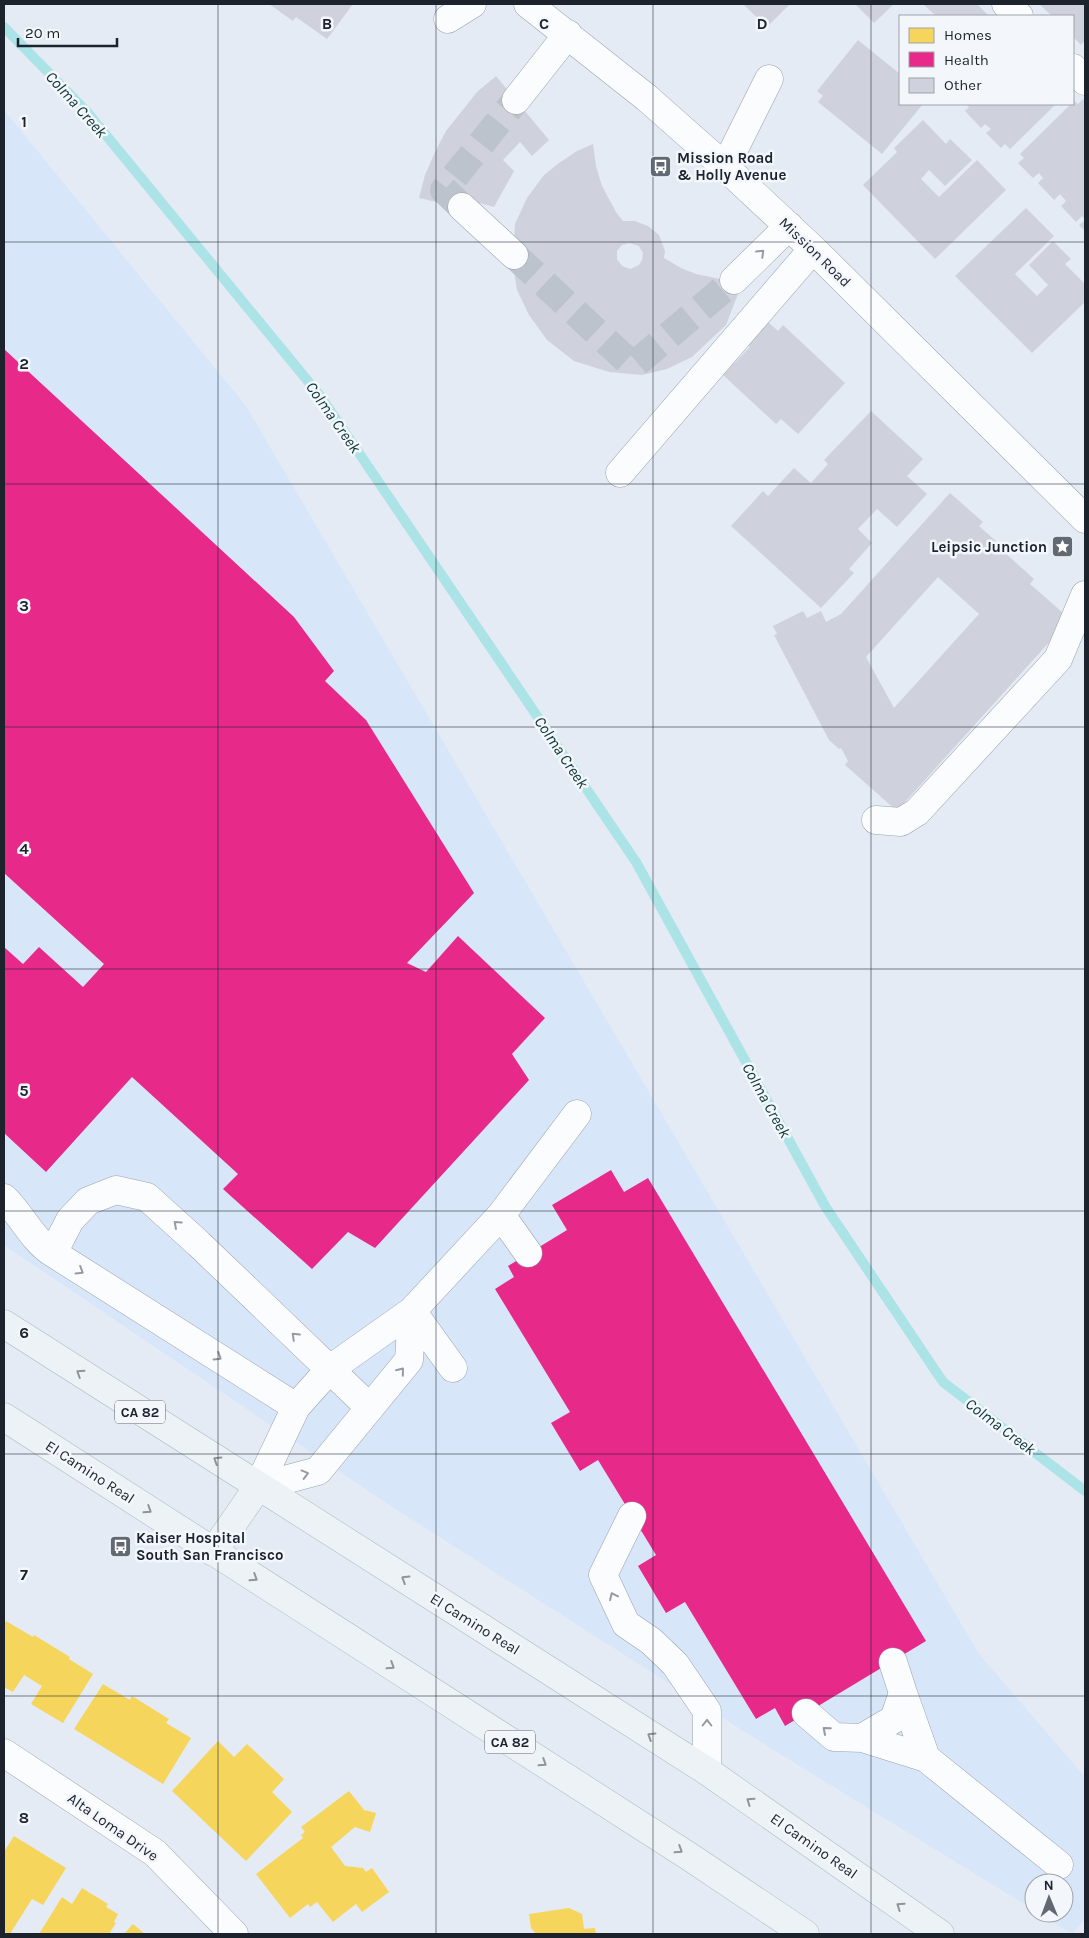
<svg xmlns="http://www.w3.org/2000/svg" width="1089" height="1938" font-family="Karla,sans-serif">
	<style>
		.built { fill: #d8e6f9 }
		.homes { fill: #f6d55c }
		.health { fill: #e7298a }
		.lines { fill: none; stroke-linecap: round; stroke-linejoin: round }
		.stream { stroke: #abe3e6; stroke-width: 10 }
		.building { fill: #cfd2dc; fill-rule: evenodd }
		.minor-tunnel { stroke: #bcc3cd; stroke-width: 28; stroke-dasharray: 28 14; stroke-linecap: butt }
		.minor-casing { stroke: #9ba2ab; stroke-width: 29 }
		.major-casing { stroke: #afbbc2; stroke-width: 29 }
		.minor { stroke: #fbfcfe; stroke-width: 28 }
		.major { stroke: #ecf2f5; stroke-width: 28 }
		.oneway { stroke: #979aa0 }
		.oneway2 { stroke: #8e959b }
		.grid { fill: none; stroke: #1c232d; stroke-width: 1; stroke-opacity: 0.55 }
		.labels { text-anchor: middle; stroke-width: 5; stroke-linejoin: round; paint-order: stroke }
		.shield { fill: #f3f7fc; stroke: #5c636b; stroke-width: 1 }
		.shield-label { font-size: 14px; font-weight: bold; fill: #1c232d }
		.poi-label { font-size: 15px; font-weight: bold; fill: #1c232d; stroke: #f3f7fc; text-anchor: start }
		.street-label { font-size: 15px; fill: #1c232d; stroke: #f3f7fc }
		.water-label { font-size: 16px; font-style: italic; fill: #0d3434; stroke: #f3f7fc }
		.grid-label { font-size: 16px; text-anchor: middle; font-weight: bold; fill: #1c232d; stroke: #f3f7fc; stroke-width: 5; stroke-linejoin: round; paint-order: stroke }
	</style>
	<rect width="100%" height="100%" fill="#e4ebf5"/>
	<path class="built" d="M 4,110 L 246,406 L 979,1654 L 1085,1777 L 1085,1919 L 1072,1934 L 1038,1913 L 1064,1913 L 1064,1883 L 1034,1883 L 1034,1910 L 772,1749 L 380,1499 L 4,1245 Z"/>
	<path class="homes" d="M 6,1621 L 33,1637 L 34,1635 L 70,1657 L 69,1659 L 93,1674 L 63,1723 L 31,1704 L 42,1686 L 24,1675 L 13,1692 L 4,1687 L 4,1625 Z
		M 103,1684 L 130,1700 L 132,1696 L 169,1719 L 166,1723 L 191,1738 L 163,1784 L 74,1729 Z
		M 218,1741 L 234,1757 L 247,1744 L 284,1779 L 272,1792 L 292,1812 L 246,1861 L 172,1791 Z
		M 349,1791 L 364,1810 L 376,1813 L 370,1832 L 355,1827 L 331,1847 L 345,1866 L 363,1868 L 366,1872 L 372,1868 L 389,1892 L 362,1912 L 356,1904 L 333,1922 L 317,1902 L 310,1907 L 308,1904 L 290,1918 L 256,1874 L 303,1838 L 301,1835 L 305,1832 L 301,1827 Z
		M 14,1836 L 66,1868 L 43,1905 L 32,1899 L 10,1934 L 9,1934 L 4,1931 L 4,1852 Z
		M 82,1888 L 108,1904 L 106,1907 L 118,1914 L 114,1922 L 116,1923 L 109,1934 L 39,1934 L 62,1897 L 72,1904 Z
		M 569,1908 L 582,1914 L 584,1929 L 595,1928 L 596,1934 L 536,1934 L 531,1928 L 529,1914 Z
		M 133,1924 L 145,1934 L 124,1934 Z"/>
	<path class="health" d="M 4,349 L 294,617 L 334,671 L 325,681 L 366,720 L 474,893 L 407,963 L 426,972 L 458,936 L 545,1018 L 512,1054 L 529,1080 L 375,1248 L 348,1232 L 312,1269 L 223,1189 L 238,1174 L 132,1077 L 46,1172 L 4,1133 L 4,947 L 23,964 L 39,947 L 83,987 L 104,964 L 4,873 Z
		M 611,1170 L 624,1192 L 648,1178 L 926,1641 L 785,1726 L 775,1708 L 756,1719 L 685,1602 L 666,1613 L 638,1566 L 656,1555 L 598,1460 L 580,1471 L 551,1423 L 570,1412 L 495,1289 L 514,1277 L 508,1266 L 567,1230 L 552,1205 Z"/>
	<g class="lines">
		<path class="stream" d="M 4,27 L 87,112 L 321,397 L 636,862 L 825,1206 L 943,1382 L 1085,1491"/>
	</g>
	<path class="building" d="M 269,4 L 353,4 L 327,39 L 296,17 L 293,21 Z
		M 743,4 L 790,4 L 767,27 Z
		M 855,4 L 894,4 L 874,23 Z
		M 923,4 L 977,4 L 989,16 L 936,16 Z
		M 1039,4 L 1085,4 L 1085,41 L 1081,45 L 1073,37 L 1073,16 L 1052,16 Z
		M 858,40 L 900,74 L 900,104 L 923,104 L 882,154 L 818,102 L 823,96 L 817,91 Z
		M 496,76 L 549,140 L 532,156 L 520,142 L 503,160 L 514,171 L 494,207 L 480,203 L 477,211 L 419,198 L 425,175 L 435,152 L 446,131 L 477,92 Z
		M 1083,99 L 1085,102 L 1085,231 L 1079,225 L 1085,220 L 1082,216 L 1076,222 L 1061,206 L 1066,201 L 1060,194 L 1054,200 L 1038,183 L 1043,178 L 1039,173 L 1033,178 L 1018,163 L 1024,158 L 1020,154 L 1074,101 L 1078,104 Z
		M 966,104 L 1056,104 L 1010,149 L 1005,144 L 1001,148 L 986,133 L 991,129 L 985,124 L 981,128 L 965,111 L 969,107 Z
		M 923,120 L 946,144 L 950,139 L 972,160 L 945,186 L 929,170 L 921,179 L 939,197 L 977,160 L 1006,190 L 935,259 L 863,185 L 897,152 L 894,148 Z
		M 593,144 L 596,166 L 602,186 L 616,212 L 623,221 L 635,221 L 648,226 L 659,235 L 665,251 L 664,258 L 681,268 L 696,274 L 720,279 L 743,281 L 726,325 L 692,357 L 667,369 L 642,375 L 609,372 L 574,361 L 547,340 L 529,315 L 517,290 L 513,265 L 515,224 L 527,198 L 544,175 L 559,163 L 577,151 ZM 629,243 L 639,246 L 643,253 L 642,260 L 639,265 L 630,269 L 622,266 L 617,259 L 617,251 L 622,245 Z
		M 1026,208 L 1054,236 L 1015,274 L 1037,296 L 1048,285 L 1029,265 L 1053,241 L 1071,259 L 1065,264 L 1085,284 L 1085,302 L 1032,353 L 955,276 Z
		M 767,321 L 778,331 L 783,325 L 845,383 L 798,434 L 781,419 L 776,424 L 723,375 L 750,347 L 746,344 Z
		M 871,411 L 923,459 L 907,476 L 927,494 L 897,527 L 877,509 L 858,529 L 872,543 L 849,569 L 854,573 L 821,608 L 731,526 L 763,491 L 768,496 L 794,468 L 811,483 L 828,464 L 824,460 Z
		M 950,493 L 983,522 L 979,526 L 1006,550 L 1004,552 L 1034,579 L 1030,584 L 1070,619 L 897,811 L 845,765 L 848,761 L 841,748 L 839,749 L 829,740 L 774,635 L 777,634 L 773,626 L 803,611 L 807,618 L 821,611 L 826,622 L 841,614 ZM 938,577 L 979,614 L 894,708 L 866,657 Z"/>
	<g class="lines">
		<path class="minor-tunnel" d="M 462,207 L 444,190 L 516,100
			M 514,255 L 633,366 L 734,280"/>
		<defs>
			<path id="minor" d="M 528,4 L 647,98 L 725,167 L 813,249 L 1085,519
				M 1006,4 L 1019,16
				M 448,19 L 472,4
				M 1073,68 L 1085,81
				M 516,100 L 568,34
				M 725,167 L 769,79
				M 462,207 L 514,255
				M 734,280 L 789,226
				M 620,473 L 813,249
				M 876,820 L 901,822 L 917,812 L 1058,659 L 1085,595
				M 4,1198 C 21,1214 33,1241 53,1253
				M 501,1215 L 528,1253
				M 412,1311 L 453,1368
				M 296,1407 L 53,1253 L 70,1220 L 88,1201 L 116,1190 L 147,1197 L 199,1244 L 370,1408
				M 258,1487 L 296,1407 L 330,1369 L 412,1311 L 501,1215 L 577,1114
				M 258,1487 L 318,1471 L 409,1360 L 412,1311
				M 632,1516 L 603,1575 L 626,1624 L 651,1641 L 675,1664 L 707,1711 L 707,1771
				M 903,1693 L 926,1758
				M 806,1713 L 834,1737 L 862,1738 L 894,1719 L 903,1693 L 893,1662
				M 862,1738 L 926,1758 L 1059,1865
				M 4,1753 L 155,1853 L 234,1934"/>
			<path id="major" d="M 4,1324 L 707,1771 L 940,1934
				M 4,1417 L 690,1857 L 805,1934
				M 213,1552 L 258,1487"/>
		</defs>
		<use href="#minor" class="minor-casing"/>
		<use href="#major" class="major-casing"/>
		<use href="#minor" class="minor"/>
		<use href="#major" class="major"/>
	</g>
	<defs><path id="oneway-chevron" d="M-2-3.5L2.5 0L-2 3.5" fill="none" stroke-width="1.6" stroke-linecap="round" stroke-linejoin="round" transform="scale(1.25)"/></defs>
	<g class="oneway">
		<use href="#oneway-chevron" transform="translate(761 253) rotate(-44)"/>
		<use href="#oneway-chevron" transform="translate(177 1224) rotate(-138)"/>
		<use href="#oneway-chevron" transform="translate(80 1271) rotate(32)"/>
		<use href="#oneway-chevron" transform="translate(295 1336) rotate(-136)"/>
		<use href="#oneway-chevron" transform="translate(218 1357) rotate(32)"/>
		<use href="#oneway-chevron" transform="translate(401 1371) rotate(-51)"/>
		<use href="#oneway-chevron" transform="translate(305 1474) rotate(-15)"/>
		<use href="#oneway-chevron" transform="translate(613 1596) rotate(-115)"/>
		<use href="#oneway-chevron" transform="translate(707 1723) rotate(-90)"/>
		<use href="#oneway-chevron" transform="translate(826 1730) rotate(-139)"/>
	</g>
	<g class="oneway2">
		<use href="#oneway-chevron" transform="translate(80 1373) rotate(-147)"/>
		<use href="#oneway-chevron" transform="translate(217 1460) rotate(-148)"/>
		<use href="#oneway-chevron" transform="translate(148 1510) rotate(33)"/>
		<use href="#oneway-chevron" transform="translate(254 1578) rotate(33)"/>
		<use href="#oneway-chevron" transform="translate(405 1579) rotate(-148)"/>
		<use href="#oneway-chevron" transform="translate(391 1666) rotate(33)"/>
		<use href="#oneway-chevron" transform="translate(651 1736) rotate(-148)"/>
		<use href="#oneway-chevron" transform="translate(543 1763) rotate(33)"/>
		<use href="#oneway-chevron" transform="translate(750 1801) rotate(-145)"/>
		<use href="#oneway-chevron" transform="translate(679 1850) rotate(33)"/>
		<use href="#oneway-chevron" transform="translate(900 1906) rotate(-145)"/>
	</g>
	<path class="grid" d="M 218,4 L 218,1934M 436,4 L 436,1934M 653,4 L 653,1934M 871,4 L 871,1934M 4,242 L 1085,242M 4,484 L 1085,484M 4,727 L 1085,727M 4,969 L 1085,969M 4,1211 L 1085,1211M 4,1454 L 1085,1454M 4,1696 L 1085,1696"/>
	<defs>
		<symbol id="bus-square" viewBox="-11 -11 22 22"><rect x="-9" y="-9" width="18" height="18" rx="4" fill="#626973" stroke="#f3f7fc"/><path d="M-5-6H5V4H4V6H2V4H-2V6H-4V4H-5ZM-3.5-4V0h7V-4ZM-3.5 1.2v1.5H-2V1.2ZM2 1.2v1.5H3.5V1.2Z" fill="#fff"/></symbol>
		<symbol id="sight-square" viewBox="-11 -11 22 22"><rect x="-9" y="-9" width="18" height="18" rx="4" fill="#626973" stroke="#f3f7fc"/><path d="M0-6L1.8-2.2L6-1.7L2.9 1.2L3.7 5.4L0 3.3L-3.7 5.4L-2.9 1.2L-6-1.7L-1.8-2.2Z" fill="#fff"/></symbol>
	</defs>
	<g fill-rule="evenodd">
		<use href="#bus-square" x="648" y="154" width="25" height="25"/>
		<use href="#sight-square" x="1050" y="534" width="25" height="25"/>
		<use href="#bus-square" x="108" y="1534" width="25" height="25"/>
	</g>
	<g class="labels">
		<g class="shield">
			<rect x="115" y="1400.5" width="50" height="23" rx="4"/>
			<rect x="485" y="1730.5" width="50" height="23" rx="4"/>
		</g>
		<g class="shield-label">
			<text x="140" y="1417">CA 82</text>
			<text x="510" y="1747">CA 82</text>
		</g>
		<g class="poi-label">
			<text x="677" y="163">Mission Road<tspan x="677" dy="17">&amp; Holly Avenue</tspan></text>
			<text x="1047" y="552" text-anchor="end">Leipsic Junction</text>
			<text x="136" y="1543">Kaiser Hospital<tspan x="136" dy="17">South San Francisco</tspan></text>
		</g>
		<g class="street-label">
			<text transform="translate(815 252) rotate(44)" y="5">Mission Road</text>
			<text transform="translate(90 1472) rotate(33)" y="5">El Camino Real</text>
			<text transform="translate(475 1624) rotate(32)" y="5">El Camino Real</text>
			<text transform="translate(113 1827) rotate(35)" y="5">Alta Loma Drive</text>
			<text transform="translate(814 1846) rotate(35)" y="5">El Camino Real</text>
		</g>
		<g class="water-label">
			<text transform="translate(77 104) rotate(48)" y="6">Colma Creek</text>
			<text transform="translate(334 417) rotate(55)" y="6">Colma Creek</text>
			<text transform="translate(562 752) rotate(56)" y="6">Colma Creek</text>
			<text transform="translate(767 1100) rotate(61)" y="6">Colma Creek</text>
			<text transform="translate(1001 1426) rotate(37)" y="6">Colma Creek</text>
		</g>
	</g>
	<g class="grid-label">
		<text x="327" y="29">B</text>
		<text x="544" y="29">C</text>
		<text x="762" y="29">D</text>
		<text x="24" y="127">1</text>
		<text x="24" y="369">2</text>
		<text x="24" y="611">3</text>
		<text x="24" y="854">4</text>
		<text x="24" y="1096">5</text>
		<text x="24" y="1338">6</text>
		<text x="24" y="1580">7</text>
		<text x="24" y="1823">8</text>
	</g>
	<rect width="1089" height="1938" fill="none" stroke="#1c232d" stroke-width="10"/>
	<rect x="899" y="15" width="175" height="90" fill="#f3f7fc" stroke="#9da2a9"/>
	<rect x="909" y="28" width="25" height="15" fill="#f6d55c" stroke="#9da2a9"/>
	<text x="944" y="40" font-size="15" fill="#1c232d">Homes</text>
	<rect x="909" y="52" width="25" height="15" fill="#e7298a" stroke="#9da2a9"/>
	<text x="944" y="65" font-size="15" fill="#1c232d">Health</text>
	<rect x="909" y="78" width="25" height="15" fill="#cfd2dc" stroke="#9da2a9"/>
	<text x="944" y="90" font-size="15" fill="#1c232d">Other</text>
	<g transform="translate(1049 1898) rotate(359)"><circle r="24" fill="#f3f7fc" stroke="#9da2a9"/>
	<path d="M0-4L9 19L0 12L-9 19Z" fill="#626973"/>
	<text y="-8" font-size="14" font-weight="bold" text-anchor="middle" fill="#1c232d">N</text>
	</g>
	<path d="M18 38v8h99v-8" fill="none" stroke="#1c232d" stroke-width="2.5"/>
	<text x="25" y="38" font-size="15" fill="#1c232d" stroke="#f3f7fc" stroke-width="4" paint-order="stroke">20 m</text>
</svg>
